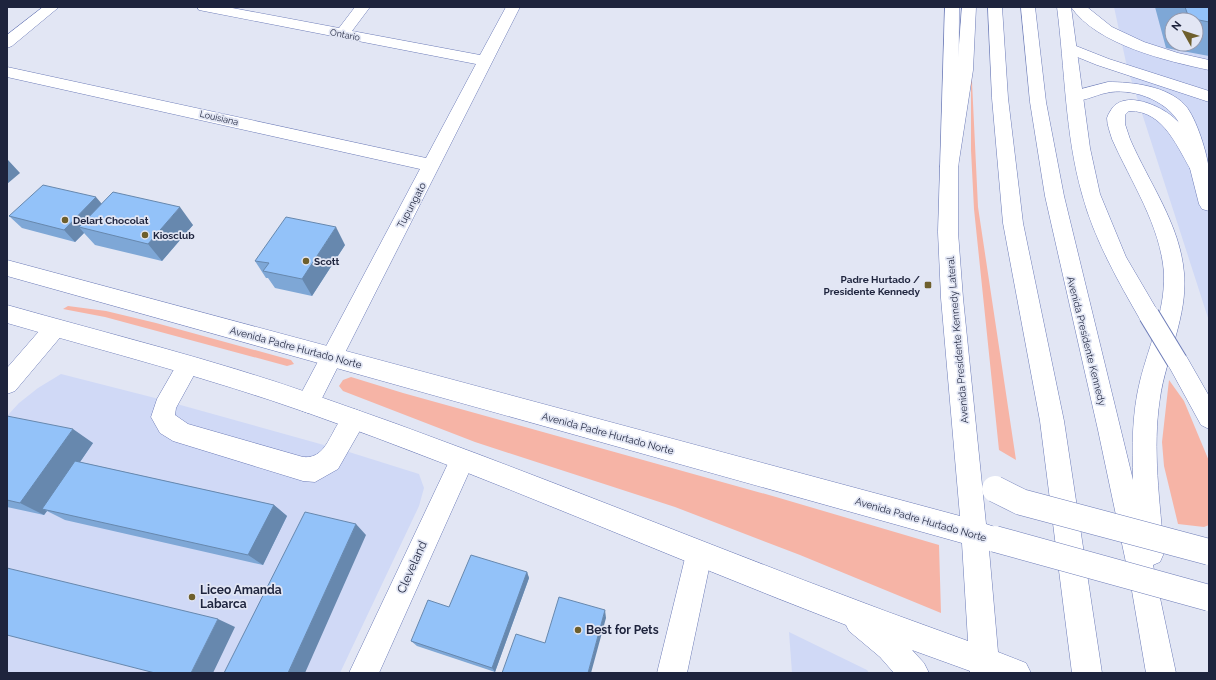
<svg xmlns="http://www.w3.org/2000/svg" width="1216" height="680" font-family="Raleway,sans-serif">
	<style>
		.built { fill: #d0d9f6; fill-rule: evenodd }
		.green { fill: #f6b4a6 }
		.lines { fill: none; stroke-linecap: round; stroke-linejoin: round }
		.minor-casing { stroke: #6d7cb8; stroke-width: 1 }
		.major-casing { stroke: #6d7cb8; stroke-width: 1 }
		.highway-casing { stroke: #6d7cb8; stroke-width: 1 }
		.minor { fill: #fff; fill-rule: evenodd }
		.major { fill: #fff; fill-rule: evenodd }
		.highway { fill: #fff; fill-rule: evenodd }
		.major-bridge-far1-casing { stroke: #6d7cb8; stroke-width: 22; stroke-linecap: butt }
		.major-bridge-casing { stroke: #6d7cb8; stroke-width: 27; stroke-linecap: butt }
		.major-bridge-far1 { stroke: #fff; stroke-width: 20 }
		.major-bridge { stroke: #fff; stroke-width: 26 }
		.wall { fill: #7ea7d6; fill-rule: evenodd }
		.shaded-wall { fill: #6788ae }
		.building { fill: #93c2f9; stroke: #6788ae }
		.poi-dot { fill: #6e5f2c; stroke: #e2e6f4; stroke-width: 1.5 }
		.labels { text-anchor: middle; stroke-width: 3.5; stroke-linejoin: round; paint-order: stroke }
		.far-street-label { font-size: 9px; fill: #1e243d; stroke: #e2e6f4 }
		.street-label { font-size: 10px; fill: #1e243d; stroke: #e2e6f4 }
		.poi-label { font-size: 10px; font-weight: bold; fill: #1e243d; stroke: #e2e6f4; text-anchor: start }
		.near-street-label { font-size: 12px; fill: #1e243d; stroke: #e2e6f4 }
		.near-poi-label { font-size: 12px; font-weight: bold; fill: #1e243d; stroke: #e2e6f4; text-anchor: start }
	</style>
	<rect width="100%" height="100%" fill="#e2e6f4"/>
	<path class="built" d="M 1114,7 L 1209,7 L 1209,321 L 1127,67 ZM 1172,20 L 1196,20 L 1196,44 L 1172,44 Z
		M 61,374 L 159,399 L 349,452 L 419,474 L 424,488 L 419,506 L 340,673 L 7,673 L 7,416 L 19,403 L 38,388 Z
		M 789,632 L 867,670 L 869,673 L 792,673 Z"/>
	<path class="green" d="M 971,61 L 978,207 L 1016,460 L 999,450 L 974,209 L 971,150 Z
		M 68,306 L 106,311 L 156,323 L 291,360 L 294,364 L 287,366 L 105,317 L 63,309 Z
		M 351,377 L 403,393 L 776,497 L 939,545 L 941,613 L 800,555 L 675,507 L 475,442 L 343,391 L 339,386 L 343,380 Z
		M 1169,380 L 1184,401 L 1209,461 L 1209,525 L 1204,527 L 1178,524 L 1164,466 L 1162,442 Z"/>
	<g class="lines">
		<defs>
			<path id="minor" d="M 43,7 L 59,7 L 12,46 L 7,48 L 7,35 Z
				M 197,7 L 227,7 L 339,28 L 355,7 L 370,7 L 352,31 L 480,55 L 506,7 L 520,7 L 316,410 L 308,413 L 300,410 L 296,403 L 420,169 L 7,77 L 7,67 L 426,158 L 476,64 L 204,11 L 199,10 Z
				M 1071,7 L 1087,7 L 1112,27 L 1144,42 L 1178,53 L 1209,60 L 1209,70 C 1167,61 1097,45 1071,7 Z
				M 1071,44 L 1109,59 L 1209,91 L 1209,102 L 1097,65 L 1065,52 L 1063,49 L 1065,46 Z
				M 1108,82 C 1133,82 1167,86 1185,105 C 1196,117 1208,155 1209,171 C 1210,184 1209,198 1209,211 L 1202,209 L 1199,204 L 1178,121 C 1165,100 1131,87 1106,93 C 1095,95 1082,103 1070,100 L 1068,96 L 1070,92 Z
				M 55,319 L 63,322 L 66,328 L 63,334 L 15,391 L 7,394 L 7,368 L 47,322 Z
				M 188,356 L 196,359 L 199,366 L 176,408 L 175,415 L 188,424 L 303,457 C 332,460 330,418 354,409 L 362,412 L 366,420 L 338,469 L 315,482 L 303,481 L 173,441 L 160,433 L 151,417 L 157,399 L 180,359 Z
				M 462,450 L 471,453 L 474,461 L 379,673 L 349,673 L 453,453 Z
				M 699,541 L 708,545 L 712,554 L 687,673 L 657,673 L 686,554 L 690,545 Z"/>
			<path id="major" d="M 945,7 L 959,7 L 958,232 L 963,298 L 986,524 L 1004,530 L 1008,539 L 1004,548 L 995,552 L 989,550 L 998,652 L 1026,663 L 1031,673 L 970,673 L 970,671 L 912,650 L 924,663 L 929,673 L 894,673 L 880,657 L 849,631 L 846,625 C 666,556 490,477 308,413 C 209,378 108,352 7,323 L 7,305 C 109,334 212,359 312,394 C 533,470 748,563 968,641 L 962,543 L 7,276 L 7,260 L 960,516 L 941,298 L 938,232 Z
				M 1057,7 L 1071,7 L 1090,148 L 1100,194 L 1126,257 L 1160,315 L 1157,321 L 1149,324 L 1141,321 C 1118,281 1094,239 1082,194 C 1065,134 1065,69 1057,7 Z
				M 1177,351 L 1185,354 L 1209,396 L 1209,429 L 1201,425 L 1166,361 L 1169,354 Z"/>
			<path id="highway" d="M 962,7 L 976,7 L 973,70 L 958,167 L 955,171 L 949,173 L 943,171 L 940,167 L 957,70 Z
				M 988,7 L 1002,7 L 1008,98 L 1023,223 L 1064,421 L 1102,673 L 1072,673 L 1040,421 L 1003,223 L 992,98 Z
				M 1021,7 L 1035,7 L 1046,102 L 1064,196 L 1133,480 C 1132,447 1132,413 1140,381 C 1149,345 1165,312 1164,274 C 1161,226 1131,182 1112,139 C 1110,132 1107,125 1107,118 C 1108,114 1111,110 1113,107 C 1128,91 1160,106 1173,117 C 1189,130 1199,152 1209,171 L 1206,175 L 1200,177 L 1194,175 C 1178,150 1165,110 1129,111 L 1125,115 L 1125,124 L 1130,139 C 1149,183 1180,224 1184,273 C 1188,316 1166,357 1160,398 C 1152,449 1160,502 1164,553 L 1160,562 L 1153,565 L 1176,673 L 1146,673 L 1132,591 L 1098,430 L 1045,196 L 1030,102 Z"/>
		</defs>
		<use href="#minor" class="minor-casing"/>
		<use href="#major" class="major-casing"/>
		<use href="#highway" class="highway-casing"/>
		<use href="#minor" class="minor"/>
		<use href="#major" class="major"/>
		<use href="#highway" class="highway"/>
		<defs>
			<path id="major-bridge-far1" d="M 1149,315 L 1177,361"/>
			<path id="major-bridge" d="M 995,489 L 1021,502 L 1209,552
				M 995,539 L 1209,598"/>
		</defs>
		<use href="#major-bridge-far1" class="major-bridge-far1-casing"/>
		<use href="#major-bridge" class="major-bridge-casing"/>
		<use href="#major-bridge-far1" class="major-bridge-far1"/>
		<use href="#major-bridge" class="major-bridge"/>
	</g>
	<path class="wall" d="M 1155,7 L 1209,7 L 1209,56 L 1166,48 ZM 1172,20 L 1196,20 L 1196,44 L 1172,44 Z
		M 102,204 L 193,225 L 162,261 L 95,245 L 84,233 L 75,242 L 22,228 L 9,216 Z
		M 345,245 L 312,296 L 275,288 L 268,278 L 266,278 L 255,261 Z
		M 7,417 L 93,443 L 80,462 L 274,505 L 287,516 L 263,565 L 65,520 L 47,511 L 44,515 L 7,507 Z
		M 527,572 L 529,578 L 495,672 L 417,646 L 411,641 L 449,607 Z"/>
	<path class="shaded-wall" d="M 7,160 L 8,160 L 20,173 L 7,184 Z
		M 96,197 L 107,210 L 79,227 L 84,233 L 75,242 L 64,230 Z
		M 180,207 L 193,225 L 162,261 L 148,244 Z
		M 336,227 L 345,245 L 312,296 L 302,279 Z
		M 73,429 L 93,443 L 47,510 L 42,509 L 47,511 L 44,515 L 20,503 Z
		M 274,505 L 287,516 L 263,565 L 248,555 Z
		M 356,524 L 366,535 L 305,673 L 288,673 Z
		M 527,572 L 529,578 L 495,672 L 492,668 Z
		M 605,610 L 606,618 L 591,673 L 588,673 Z
		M 218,619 L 235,627 L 213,673 L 191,673 Z"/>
	<path class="building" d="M 1185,7 L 1209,7 L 1209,22 L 1189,18 Z
		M 43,185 L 96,197 L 64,230 L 9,216 Z
		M 113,192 L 180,207 L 148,244 L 79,227 Z
		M 286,217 L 336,227 L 302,279 L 263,271 L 269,263 L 255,261 Z
		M 7,416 L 73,429 L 20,503 L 7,500 Z
		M 75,461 L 274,505 L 248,555 L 42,509 Z
		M 305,512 L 356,524 L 288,673 L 224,673 Z
		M 471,555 L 527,572 L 492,668 L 411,641 L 428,600 L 449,607 Z
		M 7,568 L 218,619 L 191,673 L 155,673 L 7,635 Z
		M 559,597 L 605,610 L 588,673 L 502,673 L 516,634 L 545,643 Z"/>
	<g class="poi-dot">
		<circle cx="65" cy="220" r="4"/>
		<circle cx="145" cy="235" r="4"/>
		<circle cx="306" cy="261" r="4"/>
		<rect x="924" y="281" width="8" height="8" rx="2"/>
		<circle cx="192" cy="597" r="4"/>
		<circle cx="578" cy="630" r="4"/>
	</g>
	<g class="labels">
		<g class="far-street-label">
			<text transform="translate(345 35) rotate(11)" y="3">Ontario</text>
			<text transform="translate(219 118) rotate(13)" y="3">Louisiana</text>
		</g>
		<g class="street-label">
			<text transform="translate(411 205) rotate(-62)" y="4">Tupungato</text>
			<text transform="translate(957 340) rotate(-95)" y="4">Avenida Presidente Kennedy Lateral</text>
			<text transform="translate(1087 341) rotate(76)" y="4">Avenida Presidente Kennedy</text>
			<text transform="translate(296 347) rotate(15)" y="4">Avenida Padre Hurtado Norte</text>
			<text transform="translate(608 433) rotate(15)" y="4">Avenida Padre Hurtado Norte</text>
			<text transform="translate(921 519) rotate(16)" y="4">Avenida Padre Hurtado Norte</text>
		</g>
		<g class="poi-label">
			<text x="73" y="224">Delart Chocolat</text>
			<text x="153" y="239">Kiosclub</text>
			<text x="314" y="265">Scott</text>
			<text x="920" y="283" text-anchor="end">Padre Hurtado /<tspan x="920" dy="12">Presidente Kennedy</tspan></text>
		</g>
		<g class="near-street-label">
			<text transform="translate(412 567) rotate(-66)" y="4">Cleveland</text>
		</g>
		<g class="near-poi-label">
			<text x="200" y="594">Liceo Amanda<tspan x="200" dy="14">Labarca</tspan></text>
			<text x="586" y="634">Best for Pets</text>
		</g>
	</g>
	<rect width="1216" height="680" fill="none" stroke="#1e243d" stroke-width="16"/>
	<g transform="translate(1184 32) rotate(309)"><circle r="19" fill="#e2e6f4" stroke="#9498ab"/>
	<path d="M0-3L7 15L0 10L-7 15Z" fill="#6e5f2c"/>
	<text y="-6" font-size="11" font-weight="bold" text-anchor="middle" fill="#1e243d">N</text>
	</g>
</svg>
